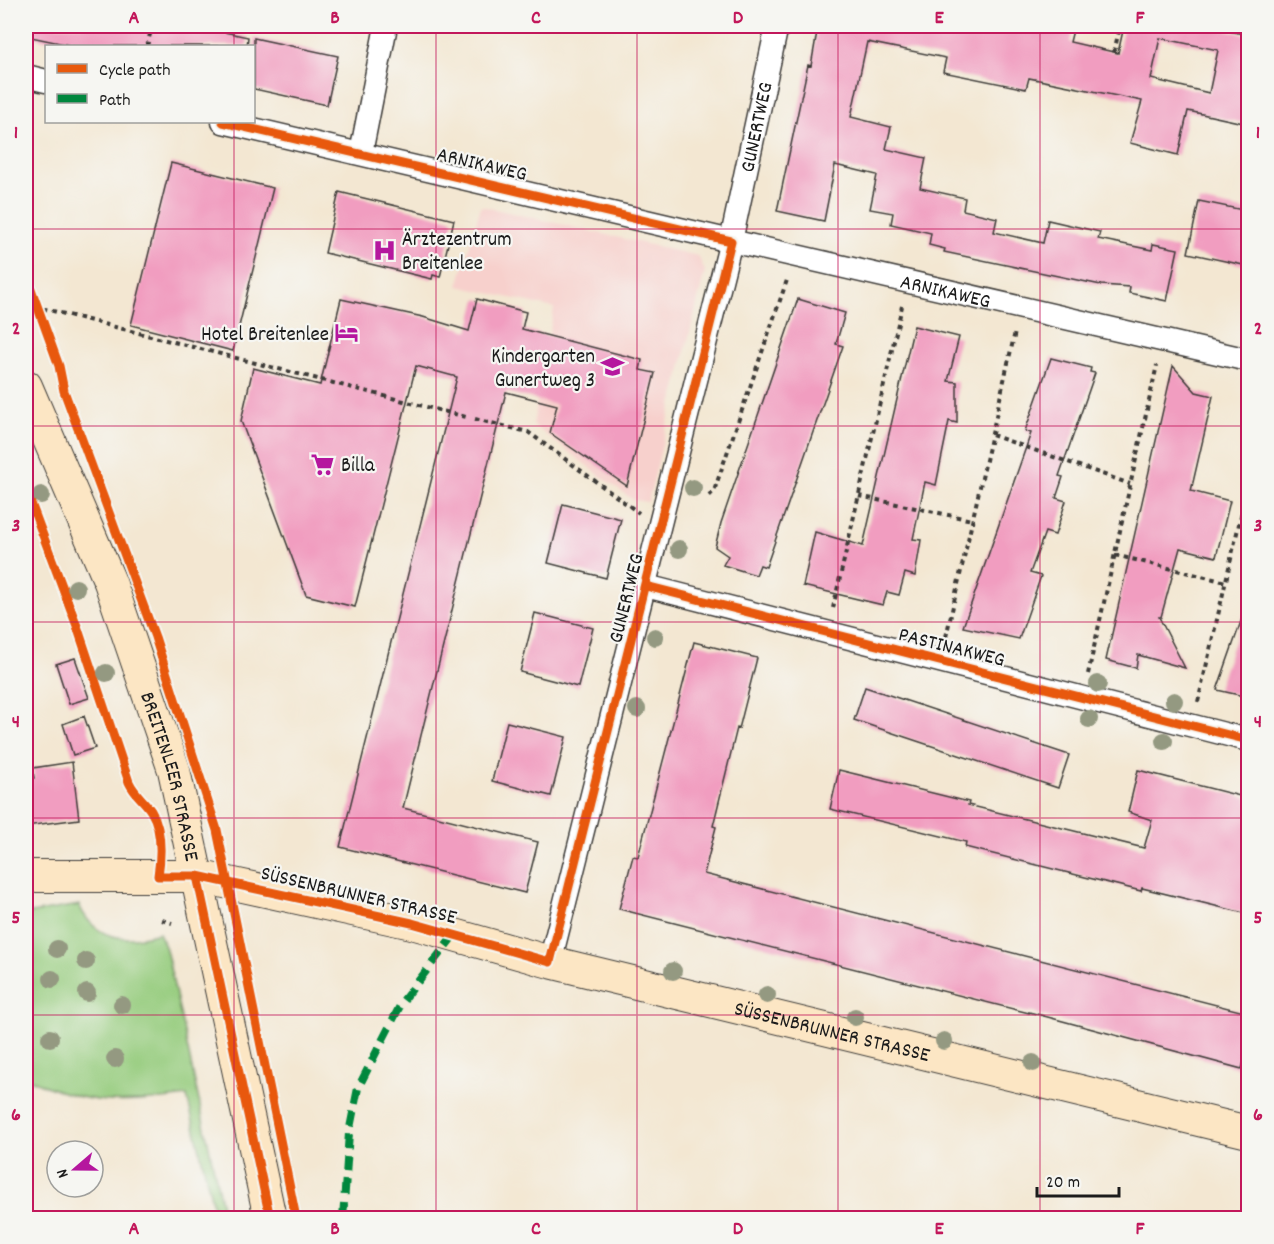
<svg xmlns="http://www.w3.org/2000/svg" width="1274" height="1244" font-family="Dekko,sans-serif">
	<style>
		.built { fill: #f7d0cc }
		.green { fill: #96cc7e; stroke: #59744d; stroke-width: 1.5 }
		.building { fill: #f19dc0; fill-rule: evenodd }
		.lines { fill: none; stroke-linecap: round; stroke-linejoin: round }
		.street-casing { stroke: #3c3a37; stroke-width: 25 }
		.secondary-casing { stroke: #3c3a37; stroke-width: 34 }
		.path { stroke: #3c3a37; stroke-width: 4; stroke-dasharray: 4.5 4.5; stroke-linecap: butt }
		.street { stroke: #fff; stroke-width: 22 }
		.secondary { stroke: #fce6c4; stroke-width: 32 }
		.quiet { stroke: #00873e; stroke-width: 8; stroke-dasharray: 15 8; stroke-linecap: butt }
		.cycleway-casing { stroke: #f6f6f2; stroke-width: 13 }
		.cycleway { stroke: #e8590c; stroke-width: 9 }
		.tree { fill: #949981 }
		.grid { fill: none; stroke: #c2185b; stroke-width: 1.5; stroke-opacity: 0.55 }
		.labels { text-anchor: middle; stroke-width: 4.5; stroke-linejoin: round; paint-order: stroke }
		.street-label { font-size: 21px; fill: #1c1c1c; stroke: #f6f6f2 }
		.poi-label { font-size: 21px; fill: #1c1c1c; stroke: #f6f6f2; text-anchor: start }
		.neatline { fill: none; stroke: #c2185b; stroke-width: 2 }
		.grid-label { font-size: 20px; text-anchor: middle; font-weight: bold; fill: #c2185b }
	</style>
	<rect width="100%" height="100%" fill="#f6f6f2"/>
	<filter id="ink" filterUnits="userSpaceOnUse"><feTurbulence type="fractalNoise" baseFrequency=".0167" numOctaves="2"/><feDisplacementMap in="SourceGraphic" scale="12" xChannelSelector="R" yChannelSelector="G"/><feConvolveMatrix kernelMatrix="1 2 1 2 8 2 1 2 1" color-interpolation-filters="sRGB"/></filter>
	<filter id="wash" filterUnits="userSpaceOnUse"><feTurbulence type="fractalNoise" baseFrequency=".008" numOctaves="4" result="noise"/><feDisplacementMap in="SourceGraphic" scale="24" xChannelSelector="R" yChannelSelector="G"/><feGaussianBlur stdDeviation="1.35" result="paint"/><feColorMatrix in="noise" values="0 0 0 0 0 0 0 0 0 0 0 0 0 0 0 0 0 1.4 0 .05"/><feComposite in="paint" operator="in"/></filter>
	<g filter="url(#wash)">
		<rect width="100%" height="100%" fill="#f3e7d2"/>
		<path class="built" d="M 481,206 L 698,256 L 705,271 L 648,502 L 633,500 L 533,425 L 554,308 L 458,286 Z"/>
		<path class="green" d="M 79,905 C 95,941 126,943 159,933 L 166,949 L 223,1211 L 215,1215 L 216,1218 L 198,1218 L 215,1215 L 187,1096 C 124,1105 84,1106 26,1077 L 26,914 Z"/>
		<g id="blocks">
			<path class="building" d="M 26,26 L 196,26 L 248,37 L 247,46 L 74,46 L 26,36 Z
				M 818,26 L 897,26 L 938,34 L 940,26 L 1074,26 L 1070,42 L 1118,53 L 1124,26 L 1205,26 L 1248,35 L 1248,124 L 1188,111 L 1178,155 L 1130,143 L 1142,101 L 1029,78 L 1026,89 L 943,72 L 946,58 L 867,42 L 851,117 L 891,127 L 886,149 L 926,158 L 920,188 L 965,198 L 963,210 L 997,218 L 994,232 L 1043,243 L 1048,220 L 1100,232 L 1098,239 L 1152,250 L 1153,244 L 1178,249 L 1167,301 L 1129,293 L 1130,287 L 1101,285 L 944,252 L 945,249 L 929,245 L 931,233 L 891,224 L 893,213 L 870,209 L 877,175 L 835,165 L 824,221 L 777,211 L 808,65 L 811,66 ZM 1160,38 L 1218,50 L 1209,93 L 1151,79 Z
				M 254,38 L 338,56 L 327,105 L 254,89 Z
				M 171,163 L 273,188 L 233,351 L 131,325 Z
				M 339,192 L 454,220 L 440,277 L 433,275 L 432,279 L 325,253 Z
				M 1199,201 L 1248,211 L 1248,266 L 1188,253 Z
				M 341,299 L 423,317 L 469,331 L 477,299 L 526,312 L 522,329 L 642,360 L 640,370 L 655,373 L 627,486 L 550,433 L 557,405 L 506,392 L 403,808 L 538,842 L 525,893 L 340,847 L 457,377 L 416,366 L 355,607 L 306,595 L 241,421 L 253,368 L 320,385 Z
				M 798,299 L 845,313 L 836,344 L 843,346 L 766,567 L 760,565 L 756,575 L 723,565 L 728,556 L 715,547 L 721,523 Z
				M 914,326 L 959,337 L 948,381 L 957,382 L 957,423 L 949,421 L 936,485 L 925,482 L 913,539 L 921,540 L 915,576 L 905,573 L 899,595 L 887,592 L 883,605 L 803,586 L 815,532 L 863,546 Z
				M 1051,358 L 1091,368 L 1090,372 L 1095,373 L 1059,476 L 1063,477 L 1056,498 L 1066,501 L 1055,535 L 1045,532 L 1030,573 L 1041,576 L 1019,639 L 963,627 L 1031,433 L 1025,431 Z
				M 1173,366 L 1196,392 L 1213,396 L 1191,491 L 1230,501 L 1216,557 L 1180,548 L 1161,617 L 1159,617 L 1185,668 L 1138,655 L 1136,668 L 1106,660 Z
				M 563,504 L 621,519 L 606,578 L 548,563 Z
				M 1245,610 L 1248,610 L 1248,697 L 1217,690 Z
				M 535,613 L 593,628 L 578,687 L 520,672 Z
				M 694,642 L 757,658 L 739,729 L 737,728 L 713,826 L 716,827 L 704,874 L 1248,1013 L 1248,1046 L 1242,1069 L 1029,1012 L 1029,1013 L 619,909 L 633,856 L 638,857 Z
				M 75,658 L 89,698 L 69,704 L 56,664 Z
				M 865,687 L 1069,755 L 1058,788 L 854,720 Z
				M 84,716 L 95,748 L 73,755 L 63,724 Z
				M 507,722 L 566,737 L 551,796 L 492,781 Z
				M 72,762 L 79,819 L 26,826 L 26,779 L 34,778 L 33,768 Z
				M 839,770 L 969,802 L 968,805 L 1144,848 L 1152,820 L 1128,812 L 1138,770 L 1248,798 L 1248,914 L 1142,888 L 1141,891 L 965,847 L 966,842 L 830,809 Z"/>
		</g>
	</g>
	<g filter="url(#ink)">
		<use href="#blocks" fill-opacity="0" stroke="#3c3a37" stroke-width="1.5"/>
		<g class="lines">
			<defs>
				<g id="street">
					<path d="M 26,76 L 46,81"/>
					<path id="s1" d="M 223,122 L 731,241 L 1248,360"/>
					<path d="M 361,153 L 386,26"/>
					<path d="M 646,586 L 1248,740"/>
					<path id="s2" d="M 550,962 L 731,241 L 777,26"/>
				</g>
				<g id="secondary">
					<path id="s3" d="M 26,386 L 110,582 L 174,770 L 270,1218"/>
					<path id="s4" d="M 26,876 L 197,876 L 412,923 L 550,962 L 1248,1132"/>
				</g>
			</defs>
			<use href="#street" class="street-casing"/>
			<use href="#secondary" class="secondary-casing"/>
			<path class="path" d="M 981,27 L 981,26
				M 147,46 L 152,26
				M 1114,52 L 1120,26
				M 26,316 L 45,309 L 466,417
				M 475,419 L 528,432 L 639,513
				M 992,435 L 1130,484
				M 709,496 L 714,491 L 787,280
				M 859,496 L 972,520
				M 1115,555 L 1226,582
				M 833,608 L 902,306
				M 946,637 L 1015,332
				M 1088,674 L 1157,365
				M 1198,702 L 1248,485
				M 162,920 L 172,923"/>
			<use href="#street" class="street"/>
			<use href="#secondary" class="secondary"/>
			<path class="quiet" d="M 343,1218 L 349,1133 L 358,1088 L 402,1002 L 455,934"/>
			<defs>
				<path id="cycleway" d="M 26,275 L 59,366 L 64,391 L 155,637 L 217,830 L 296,1218
					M 26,490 L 77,626 L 129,782 C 135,795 144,800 151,811 C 163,830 161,856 158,876 L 197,876 L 412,923 L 550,962 L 731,241 L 223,122
					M 646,586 L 1248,740
					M 197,876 L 270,1218"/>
			</defs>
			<use href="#cycleway" class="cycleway-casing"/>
			<use href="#cycleway" class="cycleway"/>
		</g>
		<g class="tree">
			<circle cx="693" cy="488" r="9"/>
			<circle cx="41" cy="495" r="9"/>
			<circle cx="679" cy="549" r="9"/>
			<circle cx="76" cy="588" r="9"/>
			<circle cx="655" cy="637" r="9"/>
			<circle cx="106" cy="673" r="9"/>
			<circle cx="1098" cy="684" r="9"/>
			<circle cx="1174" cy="701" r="9"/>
			<circle cx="637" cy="709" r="9"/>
			<circle cx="1089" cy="719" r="9"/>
			<circle cx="1164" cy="741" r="9"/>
			<circle cx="57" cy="949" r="9"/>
			<circle cx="86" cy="961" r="9"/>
			<circle cx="673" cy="971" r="9"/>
			<circle cx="52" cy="979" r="9"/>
			<circle cx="87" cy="993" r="9"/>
			<circle cx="767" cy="995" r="9"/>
			<circle cx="122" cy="1005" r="9"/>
			<circle cx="855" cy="1017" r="9"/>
			<circle cx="50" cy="1038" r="9"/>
			<circle cx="944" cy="1041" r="9"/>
			<circle cx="115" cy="1059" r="9"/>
			<circle cx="1033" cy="1063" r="9"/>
		</g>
	</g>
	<path class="grid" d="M 234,26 L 234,46M 436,26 L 436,1218M 637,26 L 637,1218M 838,26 L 838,1218M 1040,26 L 1040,1218M 234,122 L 234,1218M 26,229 L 1248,229M 26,426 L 1248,426M 26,622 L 1248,622M 26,818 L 1248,818M 26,1015 L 1248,1015"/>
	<defs>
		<symbol id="hospital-bare" viewBox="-9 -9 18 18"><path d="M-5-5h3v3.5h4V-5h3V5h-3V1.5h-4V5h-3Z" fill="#b5179e" stroke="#f6f6f2" stroke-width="2.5" paint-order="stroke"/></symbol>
		<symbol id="hotel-bare" viewBox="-9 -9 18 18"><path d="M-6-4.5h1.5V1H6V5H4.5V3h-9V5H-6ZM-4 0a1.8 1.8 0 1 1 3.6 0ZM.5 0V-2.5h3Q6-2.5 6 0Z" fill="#b5179e" stroke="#f6f6f2" stroke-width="2.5" paint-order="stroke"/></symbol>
		<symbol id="school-bare" viewBox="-9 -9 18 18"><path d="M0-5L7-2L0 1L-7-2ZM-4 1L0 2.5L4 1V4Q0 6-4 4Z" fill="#b5179e" stroke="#f6f6f2" stroke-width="2.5" paint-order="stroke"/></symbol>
		<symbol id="supermarket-bare" viewBox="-9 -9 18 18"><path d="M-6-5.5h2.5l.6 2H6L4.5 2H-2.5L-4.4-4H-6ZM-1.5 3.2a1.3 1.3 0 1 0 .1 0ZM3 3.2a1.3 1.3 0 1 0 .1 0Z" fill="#b5179e" stroke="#f6f6f2" stroke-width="2.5" paint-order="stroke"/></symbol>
	</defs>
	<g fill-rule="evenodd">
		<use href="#hospital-bare" x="368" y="234" width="33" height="33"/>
		<use href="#hotel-bare" x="330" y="316" width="33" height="33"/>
		<use href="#school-bare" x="596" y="350" width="33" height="33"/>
		<use href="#supermarket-bare" x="306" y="448" width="33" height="33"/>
	</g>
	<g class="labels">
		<g class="street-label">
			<text dy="7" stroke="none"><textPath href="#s2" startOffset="860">GUNERTWEG</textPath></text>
			<text transform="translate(482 163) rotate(13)" y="7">ARNIKAWEG</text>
			<text dy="7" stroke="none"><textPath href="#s1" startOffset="742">ARNIKAWEG</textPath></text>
			<text transform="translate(625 598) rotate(-76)" y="7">GUNERTWEG</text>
			<text transform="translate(952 646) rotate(14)" y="7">PASTINAKWEG</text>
			<text dy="7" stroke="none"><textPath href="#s3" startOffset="417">BREITENLEER STRASSE</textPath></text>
			<text transform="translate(359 894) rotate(13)" y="7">SÜSSENBRUNNER STRASSE</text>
			<text dy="7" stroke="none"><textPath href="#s4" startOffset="825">SÜSSENBRUNNER STRASSE</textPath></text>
		</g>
		<g class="poi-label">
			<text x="402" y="245">Ärztezentrum<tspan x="402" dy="24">Breitenlee</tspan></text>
			<text x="329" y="340" text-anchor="end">Hotel Breitenlee</text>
			<text x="595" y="362" text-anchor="end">Kindergarten<tspan x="595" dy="24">Gunertweg 3</tspan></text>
			<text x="341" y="471">Billa</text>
		</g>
	</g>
	<rect width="1274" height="1244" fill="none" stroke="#f6f6f2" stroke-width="66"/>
	<rect x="45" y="45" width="210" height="78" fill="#f6f6f2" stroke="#9f9f9c" stroke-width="1.5"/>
	<rect x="57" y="64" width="30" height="9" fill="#e8590c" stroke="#9f9f9c" stroke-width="1.5"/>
	<text x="99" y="75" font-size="18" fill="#1c1c1c">Cycle path</text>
	<rect x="57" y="94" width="30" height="9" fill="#00873e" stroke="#9f9f9c" stroke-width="1.5"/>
	<text x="99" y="105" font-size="18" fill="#1c1c1c">Path</text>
	<g transform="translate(75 1169) rotate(250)"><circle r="28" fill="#f6f6f2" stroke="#9f9f9c" stroke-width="1.5"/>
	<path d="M0-4.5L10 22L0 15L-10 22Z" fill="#b5179e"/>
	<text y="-9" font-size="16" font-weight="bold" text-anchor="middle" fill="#1c1c1c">N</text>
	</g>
	<path d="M1037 1187v9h82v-9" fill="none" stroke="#1c1c1c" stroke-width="3"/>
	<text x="1046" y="1187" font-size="18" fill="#1c1c1c" stroke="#f6f6f2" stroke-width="4.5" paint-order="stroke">20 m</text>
	<rect x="33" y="33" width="1208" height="1178" class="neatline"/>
	<g class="grid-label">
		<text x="134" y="23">A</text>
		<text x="335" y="23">B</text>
		<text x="536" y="23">C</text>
		<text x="738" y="23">D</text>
		<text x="939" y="23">E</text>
		<text x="1140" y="23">F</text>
		<text x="16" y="138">1</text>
		<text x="1258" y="138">1</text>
		<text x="16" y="334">2</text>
		<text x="1258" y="334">2</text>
		<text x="16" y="531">3</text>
		<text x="1258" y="531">3</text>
		<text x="16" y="727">4</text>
		<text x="1258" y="727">4</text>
		<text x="16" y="923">5</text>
		<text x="1258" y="923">5</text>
		<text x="16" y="1120">6</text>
		<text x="1258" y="1120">6</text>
		<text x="134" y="1234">A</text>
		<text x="335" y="1234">B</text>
		<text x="536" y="1234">C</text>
		<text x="738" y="1234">D</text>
		<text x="939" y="1234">E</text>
		<text x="1140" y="1234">F</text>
	</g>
</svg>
